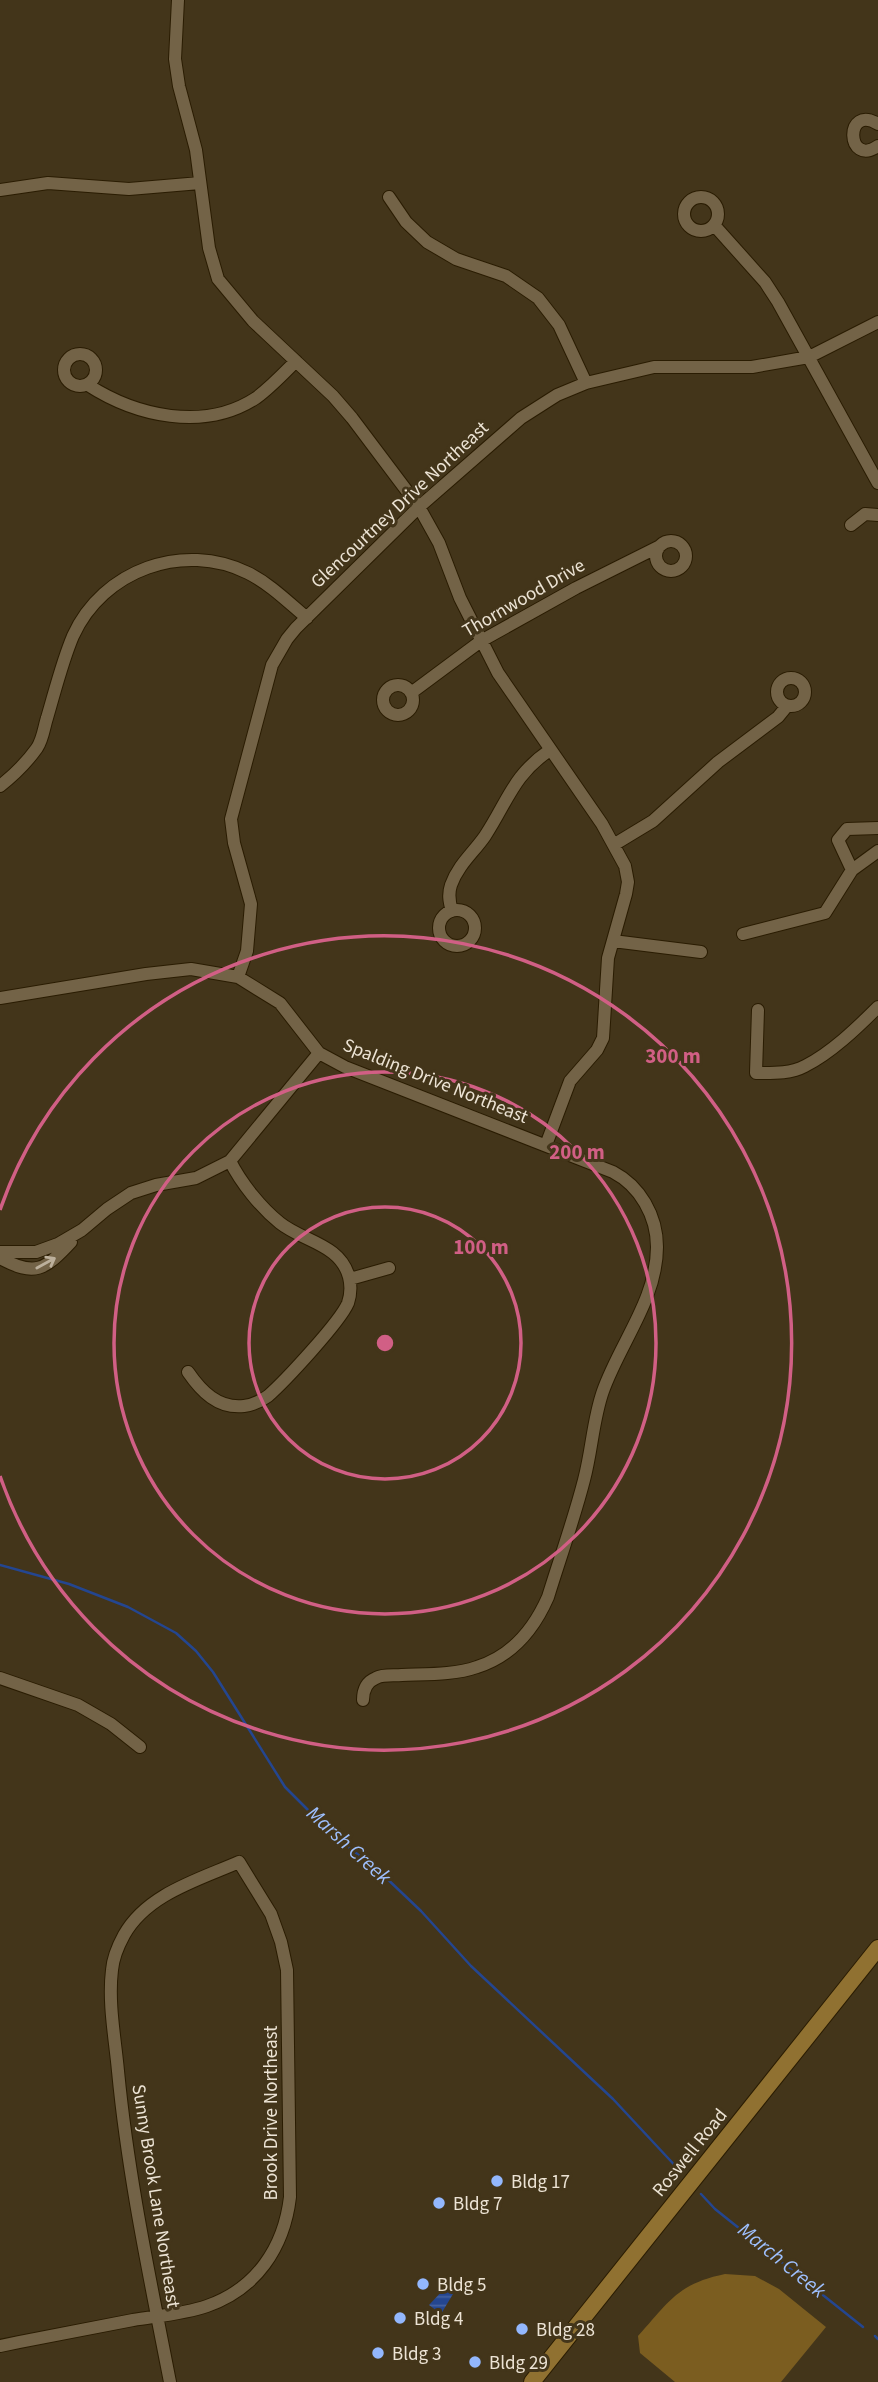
<svg xmlns="http://www.w3.org/2000/svg" width="878" height="2382" font-family="'Source Sans 3',sans-serif">
	<style>
		.pitch { fill: #7b5d20 }
		.water { fill: url(#water-rules) }
		.lines { fill: none; stroke-linecap: round; stroke-linejoin: round }
		.stream { stroke: #244690; stroke-width: 2.5 }
		.minor-casing { stroke: #2a1c02; stroke-width: 14 }
		.major-casing { stroke: #2a1c02; stroke-width: 18 }
		.minor { stroke: #736347; stroke-width: 12 }
		.major { stroke: #907131; stroke-width: 16 }
		.oneway { stroke: #bcb09c }
		.ring { fill: none; stroke: #d15f85; stroke-width: 3.5 }
		.poi-dot { fill: #93b7fd; stroke: #43351a; stroke-width: 2.5 }
		.labels { text-anchor: middle; stroke-width: 6; stroke-linejoin: round; paint-order: stroke }
		.street-label { font-size: 19px; fill: #ece3d4; stroke: #43351a }
		.poi-label { font-size: 19px; fill: #ece3d4; stroke: #43351a; text-anchor: start }
		.water-label { font-size: 21px; font-style: italic; fill: #9ebffd; stroke: #43351a }
		.centre { fill: #d15f85; stroke: #43351a; stroke-width: 3.5 }
		.ring-label { font-size: 21px; text-anchor: middle; font-weight: bold; fill: #d15f85; stroke: #43351a; stroke-width: 6; stroke-linejoin: round; paint-order: stroke }
	</style>
	<defs>
		<pattern id="water-rules" width="6" height="5" patternUnits="userSpaceOnUse" patternTransform="scale(1.75)"><rect width="6" height="5" fill="#244690"/><path d="M0 2.5h6" fill="none" stroke="#44619f"/></pattern>
	</defs>
	<rect width="100%" height="100%" fill="#43351a"/>
	<path class="pitch" d="M 725,2274 L 755,2276 L 779,2289 L 826,2327 L 781,2382 L 675,2382 L 640,2353 L 638,2336 C 669,2302 677,2284 725,2274 Z"/>
	<path class="water" d="M 445,2288 L 453,2294 L 441,2314 L 429,2305 Z"/>
	<g class="lines">
		<path class="stream" d="M 0,1565 L 69,1584 L 128,1607 L 176,1633 L 196,1651 L 213,1672 L 285,1787 L 331,1833 L 381,1873 L 421,1911 L 471,1966 L 613,2099 L 681,2172
			M 701,2194 L 715,2209 L 863,2327
			M 875,2336 L 878,2339"/>
		<defs>
			<path id="minor" d="M 178,0 L 175,59 L 179,86 L 196,150 L 209,248 L 218,279 L 253,321 L 333,396 L 352,418 L 419,507 L 439,543 L 460,598 L 498,673 L 602,824 L 625,866 L 628,882 L 626,894 L 608,958 L 603,1038 L 597,1050 L 570,1081 L 546,1145
				M 878,124 C 844,103 846,168 878,146
				M 0,190 L 48,183 L 129,189 L 200,183
				M 389,197 L 406,222 L 427,242 L 456,259 L 506,276 L 538,298 L 559,325 L 586,383
				M684 214a17 17 0 1 1 34 0a17 17 0 1 1-34 0Z
				M 714,225 L 765,282 L 778,302 L 878,483
				M64 370a16 16 0 1 1 32 0a16 16 0 1 1-32 0Z
				M 88,385 C 136,416 204,432 256,398 C 271,387 283,374 296,361
				M 851,525 L 865,514 L 878,515
				M656 556a15 15 0 1 1 30 0a15 15 0 1 1-30 0Z
				M777 692a14 14 0 1 1 28 0a14 14 0 1 1-28 0Z
				M383 700a15 15 0 1 1 30 0a15 15 0 1 1-30 0Z
				M 411,693 L 481,641 L 576,588 L 660,546
				M 0,786 C 14,775 27,762 37,748 C 43,739 44,727 47,718 C 55,691 62,662 73,636 C 103,570 183,541 248,573 C 270,584 288,602 307,618
				M 615,844 L 653,821 L 718,762 L 778,717 L 787,706
				M 852,870 L 838,840 L 847,829 L 878,828
				M439 928a18 18 0 1 1 36 0a18 18 0 1 1-36 0Z
				M 452,911 C 449,901 448,894 451,885 C 458,865 474,852 485,836 C 508,801 513,775 550,750
				M 743,934 L 825,913 L 852,870 L 878,851
				M 613,941 L 701,952
				M 238,977 L 247,951 L 251,904 L 234,843 L 231,819 L 272,665 L 287,639 L 296,628 L 419,507 L 521,418 L 557,395 L 586,383 L 654,367 L 752,367 L 809,357 L 878,322
				M 0,998 L 146,974 L 191,969 L 238,977 L 280,1003 L 319,1053 L 345,1067 L 613,1172 C 640,1186 657,1216 657,1247 C 657,1299 620,1343 603,1391 C 593,1419 592,1450 584,1480 C 574,1519 560,1558 548,1597 C 534,1629 512,1656 477,1667 C 454,1675 427,1674 402,1675 C 394,1676 383,1674 376,1678 C 366,1682 363,1691 363,1700
				M 758,1010 L 756,1073 C 772,1073 790,1074 805,1066 C 831,1053 857,1028 878,1007
				M 0,1252 L 36,1252 L 58,1244 L 82,1230 L 107,1209 L 131,1193 L 156,1185 L 196,1178 L 230,1161 L 319,1053
				M 0,1258 C 35,1277 45,1270 71,1242
				M 350,1279 L 389,1268
				M 188,1372 C 201,1391 218,1409 244,1406 C 253,1405 261,1401 268,1396 C 285,1381 340,1322 348,1303 C 351,1294 351,1285 349,1277 C 340,1244 304,1242 280,1223 C 261,1208 241,1183 230,1161
				M 0,1678 L 78,1705 L 111,1724 L 140,1747
				M 0,2346 C 44,2337 88,2329 133,2320 C 157,2316 184,2314 207,2306 C 256,2289 284,2248 290,2197 L 287,1970 L 281,1942 L 271,1914 L 239,1862 C 198,1880 147,1894 124,1935 C 118,1946 113,1958 112,1970 C 108,2003 115,2038 118,2071 C 128,2176 150,2279 170,2382"/>
			<path id="major" d="M 532,2382 L 878,1948"/>
		</defs>
		<use href="#minor" class="minor-casing"/>
		<use href="#major" class="major-casing"/>
		<use href="#minor" class="minor"/>
		<use href="#major" class="major"/>
	</g>
	<defs><path id="oneway-shaft" d="M-6 0H5M1.5-3L5.5 0L1.5 3" fill="none" stroke-width="1.6" stroke-linecap="round" stroke-linejoin="round" transform="scale(1.75)"/></defs>
	<use class="oneway" href="#oneway-shaft" transform="translate(46 1263) rotate(-29)"/>
	<g class="ring">
		<circle cx="385" cy="1343" r="136"/>
		<circle cx="385" cy="1343" r="271"/>
		<path d="M0 1210A407 407 0 1 1 0 1476"/>
	</g>
	<g class="poi-dot">
		<circle cx="497" cy="2181" r="7"/>
		<circle cx="439" cy="2203" r="7"/>
		<circle cx="423" cy="2284" r="7"/>
		<circle cx="400" cy="2318" r="7"/>
		<circle cx="522" cy="2329" r="7"/>
		<circle cx="378" cy="2353" r="7"/>
		<circle cx="475" cy="2362" r="7"/>
	</g>
	<g class="labels">
		<g class="street-label">
			<text transform="translate(399 504) rotate(-43)" y="7">Glencourtney Drive Northeast</text>
			<text transform="translate(523 597) rotate(-30)" y="7">Thornwood Drive</text>
			<text transform="translate(436 1080) rotate(22)" y="7">Spalding Drive Northeast</text>
			<text transform="translate(270 2113) rotate(-90)" y="7">Brook Drive Northeast</text>
			<text transform="translate(689 2152) rotate(-51)" y="7">Roswell Road</text>
			<text transform="translate(157 2196) rotate(81)" y="7">Sunny Brook Lane Northeast</text>
		</g>
		<g class="poi-label">
			<text x="511" y="2188">Bldg 17</text>
			<text x="453" y="2210">Bldg 7</text>
			<text x="437" y="2291">Bldg 5</text>
			<text x="414" y="2325">Bldg 4</text>
			<text x="536" y="2336">Bldg 28</text>
			<text x="392" y="2360">Bldg 3</text>
			<text x="489" y="2369">Bldg 29</text>
		</g>
		<g class="water-label">
			<text transform="translate(349 1845) rotate(42)" y="7">Marsh Creek</text>
			<text transform="translate(782 2260) rotate(39)" y="7">March Creek</text>
		</g>
	</g>
	<circle cx="385" cy="1343" r="10" class="centre"/>
	<g class="ring-label">
		<text x="673" y="1063">300 m</text>
		<text x="577" y="1159">200 m</text>
		<text x="481" y="1254">100 m</text>
	</g>
</svg>
